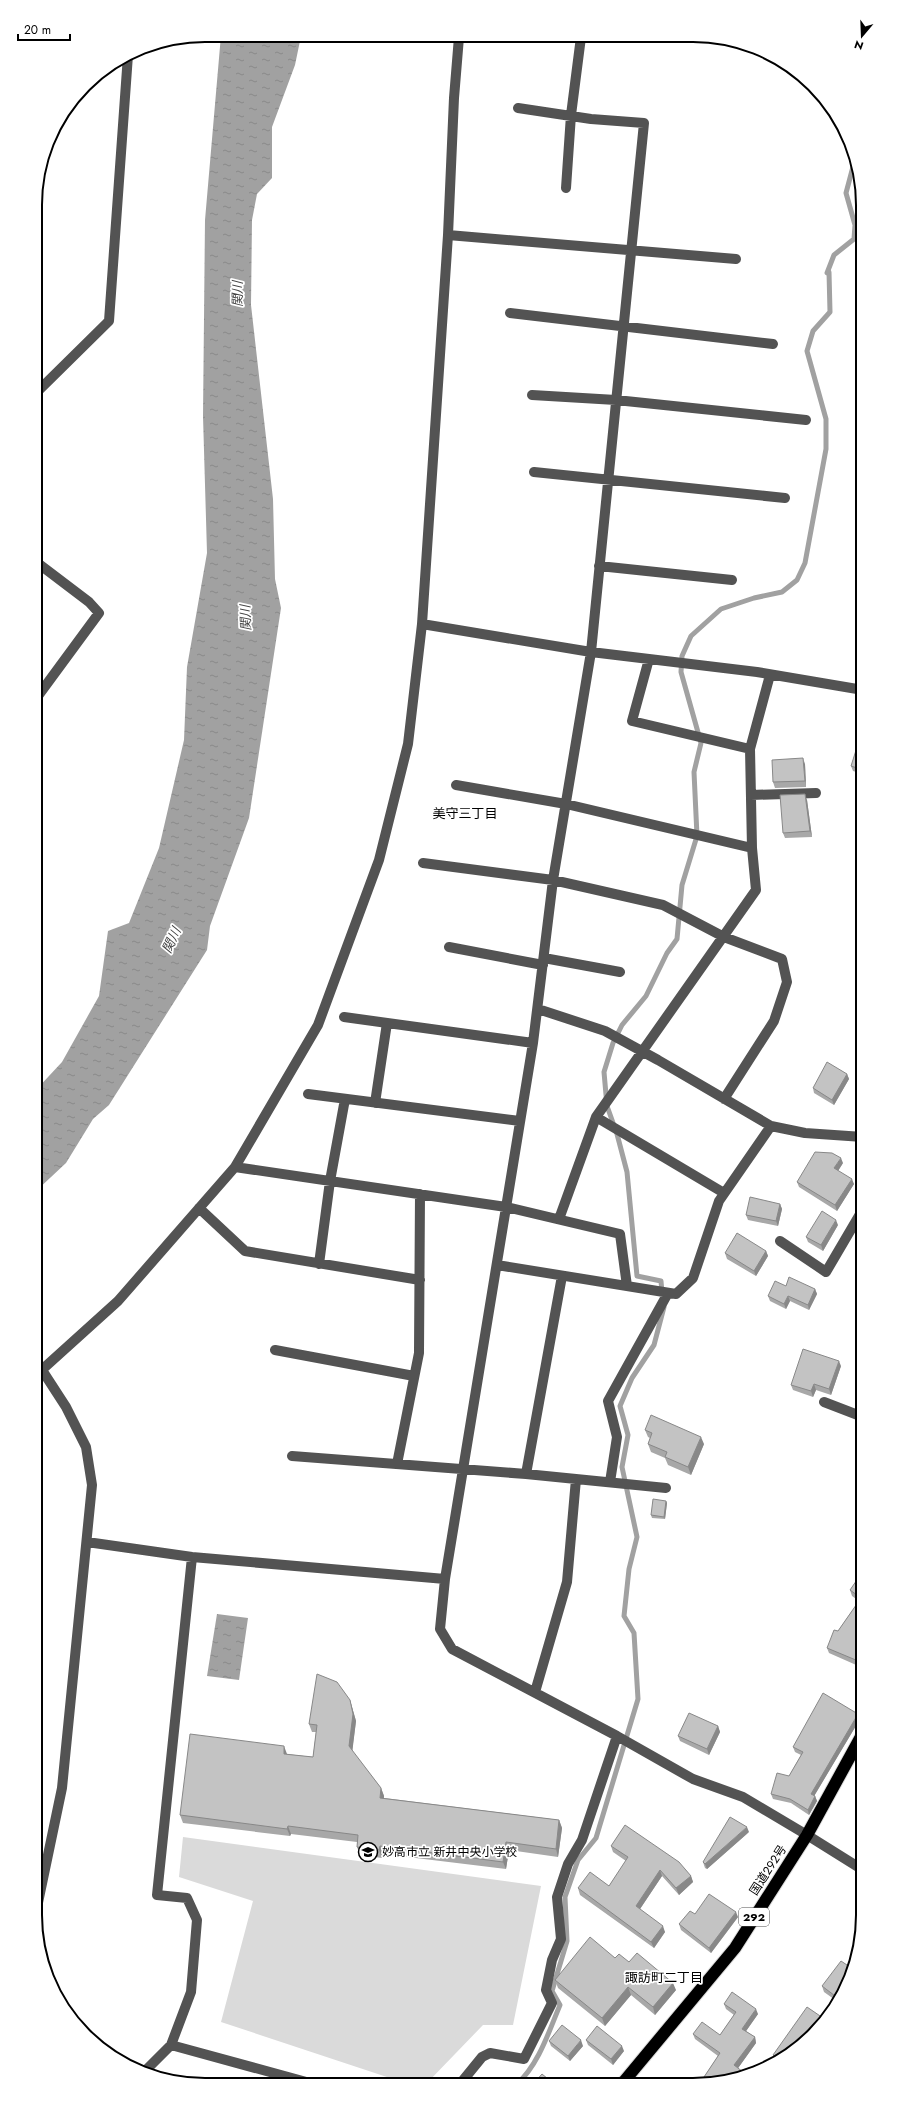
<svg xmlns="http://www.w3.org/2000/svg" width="898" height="2120" font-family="Jost,'Noto Sans JP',sans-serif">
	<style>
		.grass { fill: #dadada }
		.water { fill: url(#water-ripples) }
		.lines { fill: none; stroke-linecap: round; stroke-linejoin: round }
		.stream { stroke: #a1a1a1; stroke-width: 5 }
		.highway-casing { stroke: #dbdbdb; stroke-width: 14 }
		.minor { stroke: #535353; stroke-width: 10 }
		.highway { stroke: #000; stroke-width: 12 }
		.wall { fill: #a8a8a8 }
		.shaded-wall { fill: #888 }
		.building { fill: #c3c3c3; stroke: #888 }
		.labels { text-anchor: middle; stroke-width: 3.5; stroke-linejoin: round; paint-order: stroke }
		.shield { fill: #fff; stroke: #4c4c4c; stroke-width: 1 }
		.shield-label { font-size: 11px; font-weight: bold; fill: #000 }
		.poi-label { font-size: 12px; fill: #000; stroke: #fff; text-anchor: start }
		.street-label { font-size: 12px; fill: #000; stroke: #fff }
		.water-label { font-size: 13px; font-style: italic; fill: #424242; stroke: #fff }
		.neighbourhood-label { font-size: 13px; fill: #000; stroke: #fff }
		.rim { fill: none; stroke: #000; stroke-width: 2 }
	</style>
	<defs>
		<pattern id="water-ripples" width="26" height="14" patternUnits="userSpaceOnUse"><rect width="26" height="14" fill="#a1a1a1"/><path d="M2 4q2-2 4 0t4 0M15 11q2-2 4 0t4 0" fill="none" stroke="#898989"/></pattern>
	</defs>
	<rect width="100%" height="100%" fill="#fff"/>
	<path class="grass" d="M 183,1837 L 541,1886 L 513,2025 L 483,2025 L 427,2083 L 405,2083 L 221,2022 L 253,1901 L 179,1877 Z"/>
	<path class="water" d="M 221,35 L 301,36 L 295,65 L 272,127 L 272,178 L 257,194 L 252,220 L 251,305 L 273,499 L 275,579 L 281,608 L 249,818 L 210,926 L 207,950 L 109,1105 L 93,1119 L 66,1163 L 35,1192 L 35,1091 L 62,1062 L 99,996 L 108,931 L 129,923 L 159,848 L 184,740 L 187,667 L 207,553 L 203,416 L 205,220 Z
		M 217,1614 L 248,1618 L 239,1680 L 207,1676 Z"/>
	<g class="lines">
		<path class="stream" d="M 662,1293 L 661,1281 L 637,1276 L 627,1172 L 617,1134 L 607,1106 L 604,1072 L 613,1043 L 622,1025 L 646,996 L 667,953 L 677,939 L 682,885 L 697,836 L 694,772 L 701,743 L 681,672 L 682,656 L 691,636 L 721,609 L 754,598 L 782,592 L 797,580 L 805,563 L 826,449 L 826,419 L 807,351 L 813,331 L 830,312 L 829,272 L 827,273 L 834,255 L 854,239 L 855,225 L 846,193 L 854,163 L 857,161
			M 517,2084 C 539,2064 549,2031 560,2005 L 552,1991 L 567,1941 L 565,1897 L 578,1860 L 596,1838 L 638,1699 L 634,1633 L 624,1616 L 629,1569 L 637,1537 L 622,1467 L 628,1435 L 620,1406 L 632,1378 L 654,1345 L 664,1307"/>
		<defs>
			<path id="highway" d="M 621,2085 L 735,1948 L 807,1835 L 863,1733"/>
		</defs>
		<use href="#highway" class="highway-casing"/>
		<path class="minor" d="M 518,108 L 591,119 L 644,123 L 591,652 L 553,880 L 533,1043 L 445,1579 L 440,1629 L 452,1649 L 617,1736 L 693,1779 L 743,1797 L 807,1835 L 863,1870
			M 566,188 L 571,115 L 581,37
			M 448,235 L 736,259
			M 510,313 L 773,344
			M 35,394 L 109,321 L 128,55
			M 532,395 L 616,400 L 806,420
			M 534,472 L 785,498
			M 599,566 L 732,580
			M 422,624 L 591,652 L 757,672 L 863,690
			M 649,659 L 632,721 L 750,749
			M 35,700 L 99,613 L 89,602 L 35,561
			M 456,785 L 566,804 L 752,848 L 756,890 L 596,1117
			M 751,795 L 816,793
			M 752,848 L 750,749 L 770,675
			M 423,863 L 553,880 L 663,905 L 724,937 L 782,959 L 787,982 L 774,1021 L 724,1099
			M 449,947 L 543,965
			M 544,958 L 620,972
			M 538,1009 L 605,1031 L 658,1060 L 771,1126 L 805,1133 L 863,1137
			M 344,1017 L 533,1043
			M 308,1094 L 520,1121
			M 375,1103 L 387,1023
			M 235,1167 L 506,1207 L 620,1234 L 627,1286
			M 199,1208 L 245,1251 L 420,1280
			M 559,1219 L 596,1117 L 724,1193
			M 780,1241 L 826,1272 L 863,1209
			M 319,1264 L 330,1181 L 345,1099
			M 497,1265 L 676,1294 L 693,1278 L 719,1201 L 771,1126
			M 275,1350 L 414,1376
			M 35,1376 L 118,1301 L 235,1167 L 318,1025 L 379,860 L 408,744 L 422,624 L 448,235 L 454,98 L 459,37
			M 824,1402 L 863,1417
			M 292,1456 L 526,1474 L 666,1488
			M 397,1464 L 419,1353 L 420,1194
			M 526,1474 L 562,1276
			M 610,1482 L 617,1437 L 608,1401 L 668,1293
			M 87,1542 L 192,1557 L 445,1579
			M 192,1557 L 157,1895 L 187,1898 L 197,1920 L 191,1992 L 171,2045 L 310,2083
			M 535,1692 L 567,1582 L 576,1479
			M 35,1917 L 62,1788 L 92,1485 L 86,1447 L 66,1407 L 42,1370
			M 144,2072 L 171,2045
			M 460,2084 L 482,2057 L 490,2053 L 524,2059 L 552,2003 L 546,1990 L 552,1960 L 561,1939 L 557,1897 L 568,1864 L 582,1840 L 617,1736"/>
		<use href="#highway" class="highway"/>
	</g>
	<path class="wall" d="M 863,746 L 863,774 L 853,771 L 851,766 Z
		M 805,764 L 806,787 L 775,788 L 773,782 Z
		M 807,800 L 812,837 L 785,838 L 783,833 Z
		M 847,1074 L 849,1079 L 834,1105 L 814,1093 L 813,1088 Z
		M 843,1163 L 838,1171 L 854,1184 L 837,1211 L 799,1187 L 797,1182 Z
		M 780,1204 L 782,1209 L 778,1226 L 748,1220 L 746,1215 Z
		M 838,1225 L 823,1251 L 808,1242 L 806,1237 Z
		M 766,1251 L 768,1256 L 756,1276 L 727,1259 L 725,1253 Z
		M 786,1286 L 815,1289 L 817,1294 L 809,1310 L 790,1301 L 786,1309 L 770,1301 L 768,1296 Z
		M 841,1366 L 831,1395 L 816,1390 L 813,1397 L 793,1390 L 791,1385 Z
		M 645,1430 L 704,1444 L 691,1475 L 668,1465 L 665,1458 L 651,1452 L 648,1444 L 650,1438 L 648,1437 Z
		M 666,1501 L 667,1503 L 665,1519 L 652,1518 L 651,1515 Z
		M 863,1575 L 863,1668 L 829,1653 L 827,1648 L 838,1631 L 859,1601 L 852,1596 L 850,1590 Z
		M 350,1700 L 356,1721 L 352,1751 L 381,1788 L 384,1796 L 384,1798 L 559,1820 L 562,1828 L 558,1857 L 509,1850 L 506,1869 L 383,1854 L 382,1858 L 360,1855 L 357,1847 L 357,1842 L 291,1834 L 290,1836 L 183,1823 L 180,1815 L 287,1754 L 313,1757 L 316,1732 L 312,1732 L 309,1724 Z
		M 860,1719 L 814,1796 L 815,1796 L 817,1801 L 809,1815 L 791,1803 L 773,1799 L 771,1794 L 789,1776 L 801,1755 L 795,1752 L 793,1747 Z
		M 718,1726 L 720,1732 L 709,1755 L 680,1741 L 678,1736 Z
		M 749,1832 L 707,1869 L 705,1868 L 703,1862 Z
		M 611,1846 L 691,1876 L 693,1882 L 679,1895 L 662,1876 L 640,1909 L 665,1932 L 654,1948 L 580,1895 L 578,1888 L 609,1886 L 626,1861 L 613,1852 Z
		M 738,1917 L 711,1953 L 681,1930 L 679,1924 Z
		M 615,1958 L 629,1962 L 676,1990 L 655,2015 L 631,1995 L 605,2026 L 558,1988 L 555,1980 Z
		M 850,1980 L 838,2002 L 824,1992 L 822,1986 Z
		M 724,2004 L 758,2014 L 746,2031 L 755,2037 L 756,2043 L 738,2068 L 737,2079 L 708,2083 L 706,2082 L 704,2077 L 718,2056 L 695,2039 L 693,2034 L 720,2035 L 734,2015 L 726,2009 Z
		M 586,2040 L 624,2051 L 613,2065 L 588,2045 Z
		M 549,2041 L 583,2046 L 570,2061 L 551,2046 Z
		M 773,2055 L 787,2057 L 776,2062 L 775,2061 Z"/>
	<path class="shaded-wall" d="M 803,758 L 805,764 L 806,787 L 805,781 Z
		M 805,794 L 807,800 L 812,837 L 810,831 Z
		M 847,1074 L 849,1079 L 834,1105 L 832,1100 Z
		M 841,1158 L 843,1163 L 836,1174 L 834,1168 Z
		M 852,1179 L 854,1184 L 837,1211 L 835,1205 Z
		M 780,1204 L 782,1209 L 778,1226 L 776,1221 Z
		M 836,1220 L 838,1225 L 823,1251 L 821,1245 Z
		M 766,1251 L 768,1256 L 756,1276 L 754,1271 Z
		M 815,1289 L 817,1294 L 809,1310 L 808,1305 Z
		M 788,1296 L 790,1301 L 786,1309 L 784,1304 Z
		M 839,1361 L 841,1366 L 831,1395 L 829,1389 Z
		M 814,1384 L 816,1390 L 813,1397 L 811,1391 Z
		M 701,1437 L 704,1444 L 691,1475 L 688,1467 Z
		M 666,1501 L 667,1503 L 665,1519 L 664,1517 Z
		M 350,1700 L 356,1721 L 352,1754 L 349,1746 Z
		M 858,1714 L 860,1719 L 813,1798 L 811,1794 Z
		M 718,1726 L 720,1732 L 709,1755 L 707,1749 Z
		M 284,1746 L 287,1754 L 284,1754 Z
		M 381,1788 L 384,1796 L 383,1805 L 380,1798 Z
		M 815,1796 L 817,1801 L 809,1815 L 808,1810 Z
		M 559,1820 L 562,1828 L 558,1857 L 556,1849 Z
		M 288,1826 L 291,1834 L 290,1836 L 287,1829 Z
		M 747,1827 L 749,1832 L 707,1869 L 705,1864 Z
		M 506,1842 L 509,1850 L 506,1869 L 503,1862 Z
		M 380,1846 L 383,1854 L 382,1858 L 379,1850 Z
		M 660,1870 L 662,1876 L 638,1912 L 636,1906 Z
		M 691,1876 L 693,1882 L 679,1895 L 676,1888 Z
		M 736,1912 L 738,1917 L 711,1953 L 709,1948 Z
		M 663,1926 L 665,1932 L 654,1948 L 651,1942 Z
		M 673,1983 L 676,1990 L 655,2015 L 653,2007 Z
		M 628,1987 L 631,1995 L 605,2026 L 602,2018 Z
		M 756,2009 L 758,2014 L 744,2034 L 742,2029 Z
		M 755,2037 L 756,2043 L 736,2071 L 734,2065 Z
		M 581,2040 L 583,2046 L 570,2061 L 568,2056 Z
		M 622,2046 L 624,2051 L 613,2065 L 611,2059 Z"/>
	<path class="building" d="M 858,744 L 863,746 L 863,770 L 851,766 Z
		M 803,758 L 805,781 L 773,782 L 772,760 Z
		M 805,794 L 810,831 L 783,833 L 780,795 Z
		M 827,1062 L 847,1074 L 832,1100 L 813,1088 Z
		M 815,1152 L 832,1153 L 841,1158 L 834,1168 L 852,1179 L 835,1205 L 797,1182 Z
		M 750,1197 L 780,1204 L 776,1221 L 746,1215 Z
		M 822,1211 L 836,1220 L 821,1245 L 806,1237 Z
		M 737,1233 L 766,1251 L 754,1271 L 725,1253 Z
		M 789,1277 L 815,1289 L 808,1305 L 788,1296 L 784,1304 L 768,1296 L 775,1281 L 786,1286 Z
		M 803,1349 L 839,1361 L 829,1389 L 814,1384 L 811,1391 L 791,1385 Z
		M 651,1415 L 701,1437 L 688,1467 L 665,1457 L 667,1452 L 648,1444 L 652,1433 L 645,1430 Z
		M 653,1499 L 666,1501 L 664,1517 L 651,1515 Z
		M 861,1574 L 863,1575 L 863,1663 L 827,1648 L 834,1630 L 838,1631 L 861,1598 L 850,1590 Z
		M 317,1674 L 337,1682 L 350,1700 L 353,1714 L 349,1746 L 381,1788 L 380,1798 L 559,1820 L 556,1849 L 506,1842 L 503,1862 L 380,1846 L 379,1850 L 357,1847 L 358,1835 L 288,1826 L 287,1829 L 180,1815 L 190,1734 L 284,1746 L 284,1754 L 313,1757 L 317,1725 L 309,1724 Z
		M 823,1693 L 858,1714 L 811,1794 L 815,1796 L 808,1810 L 790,1799 L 771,1794 L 777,1773 L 789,1776 L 803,1752 L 793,1747 Z
		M 689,1713 L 718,1726 L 707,1749 L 678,1736 Z
		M 730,1817 L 747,1827 L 705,1864 L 703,1862 Z
		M 625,1825 L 679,1862 L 691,1876 L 676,1888 L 660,1870 L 636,1906 L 663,1926 L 651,1942 L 578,1888 L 590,1872 L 609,1886 L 628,1857 L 611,1846 Z
		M 709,1894 L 736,1912 L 709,1948 L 679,1924 L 690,1911 L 695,1914 Z
		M 590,1937 L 615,1958 L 619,1954 L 629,1962 L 637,1953 L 673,1983 L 653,2007 L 628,1987 L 602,2018 L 555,1980 Z
		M 841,1961 L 853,1969 L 850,1980 L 839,1999 L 822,1986 Z
		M 732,1992 L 756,2009 L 742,2029 L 755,2037 L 734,2065 L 747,2075 L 737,2079 L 713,2082 L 704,2077 L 720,2053 L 693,2034 L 702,2022 L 720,2035 L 736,2012 L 724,2004 Z
		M 807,2007 L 826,2020 L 787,2057 L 780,2060 L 773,2055 Z
		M 562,2025 L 581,2040 L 568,2056 L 549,2041 Z
		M 597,2026 L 622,2046 L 611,2059 L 586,2040 Z
		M 542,2074 L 554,2084 L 533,2084 Z
		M 486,2081 L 505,2083 L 505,2084 L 486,2084 Z"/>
	<defs>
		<symbol id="school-ring" viewBox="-11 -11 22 22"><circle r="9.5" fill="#fff" stroke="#000" stroke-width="1.5"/><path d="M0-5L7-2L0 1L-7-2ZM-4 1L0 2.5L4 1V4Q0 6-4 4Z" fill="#000"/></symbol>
	</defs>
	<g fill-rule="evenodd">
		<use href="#school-ring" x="357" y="1841" width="22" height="22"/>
	</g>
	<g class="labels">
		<rect class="shield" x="739" y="1908" width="30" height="18" rx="3"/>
		<g class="shield-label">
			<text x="754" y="1921">292</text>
		</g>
		<g class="poi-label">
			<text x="382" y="1856">妙高市立 新井中央小学校</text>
		</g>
		<g class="street-label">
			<text transform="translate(768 1870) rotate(-57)" y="4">国道292号</text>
		</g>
		<g class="water-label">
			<text transform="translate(237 294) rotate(-90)" y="5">関川</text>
			<text transform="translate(245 618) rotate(-92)" y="5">関川</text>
			<text transform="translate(171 940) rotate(-65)" y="5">関川</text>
		</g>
		<g class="neighbourhood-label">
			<text x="465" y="818">美守三丁目</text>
			<text x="664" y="1982">諏訪町二丁目</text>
		</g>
	</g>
	<path d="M0 0H898V2120H0ZM205 42H693A163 163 0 0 1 856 205V1915A163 163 0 0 1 693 2078H205A163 163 0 0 1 42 1915V205A163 163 0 0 1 205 42Z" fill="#fff" fill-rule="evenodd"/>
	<path class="rim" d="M205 42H693A163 163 0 0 1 856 205V1915A163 163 0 0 1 693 2078H205A163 163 0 0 1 42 1915V205A163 163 0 0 1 205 42Z"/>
	<g transform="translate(862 36) rotate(199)" stroke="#ffffff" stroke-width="3" paint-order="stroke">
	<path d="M0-3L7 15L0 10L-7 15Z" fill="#000000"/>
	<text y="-6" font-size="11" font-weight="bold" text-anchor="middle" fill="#000000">N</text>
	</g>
	<path d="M18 34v6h52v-6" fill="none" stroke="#000000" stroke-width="2"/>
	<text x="24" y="34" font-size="12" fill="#000000" stroke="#ffffff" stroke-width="3" paint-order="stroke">20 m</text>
</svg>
